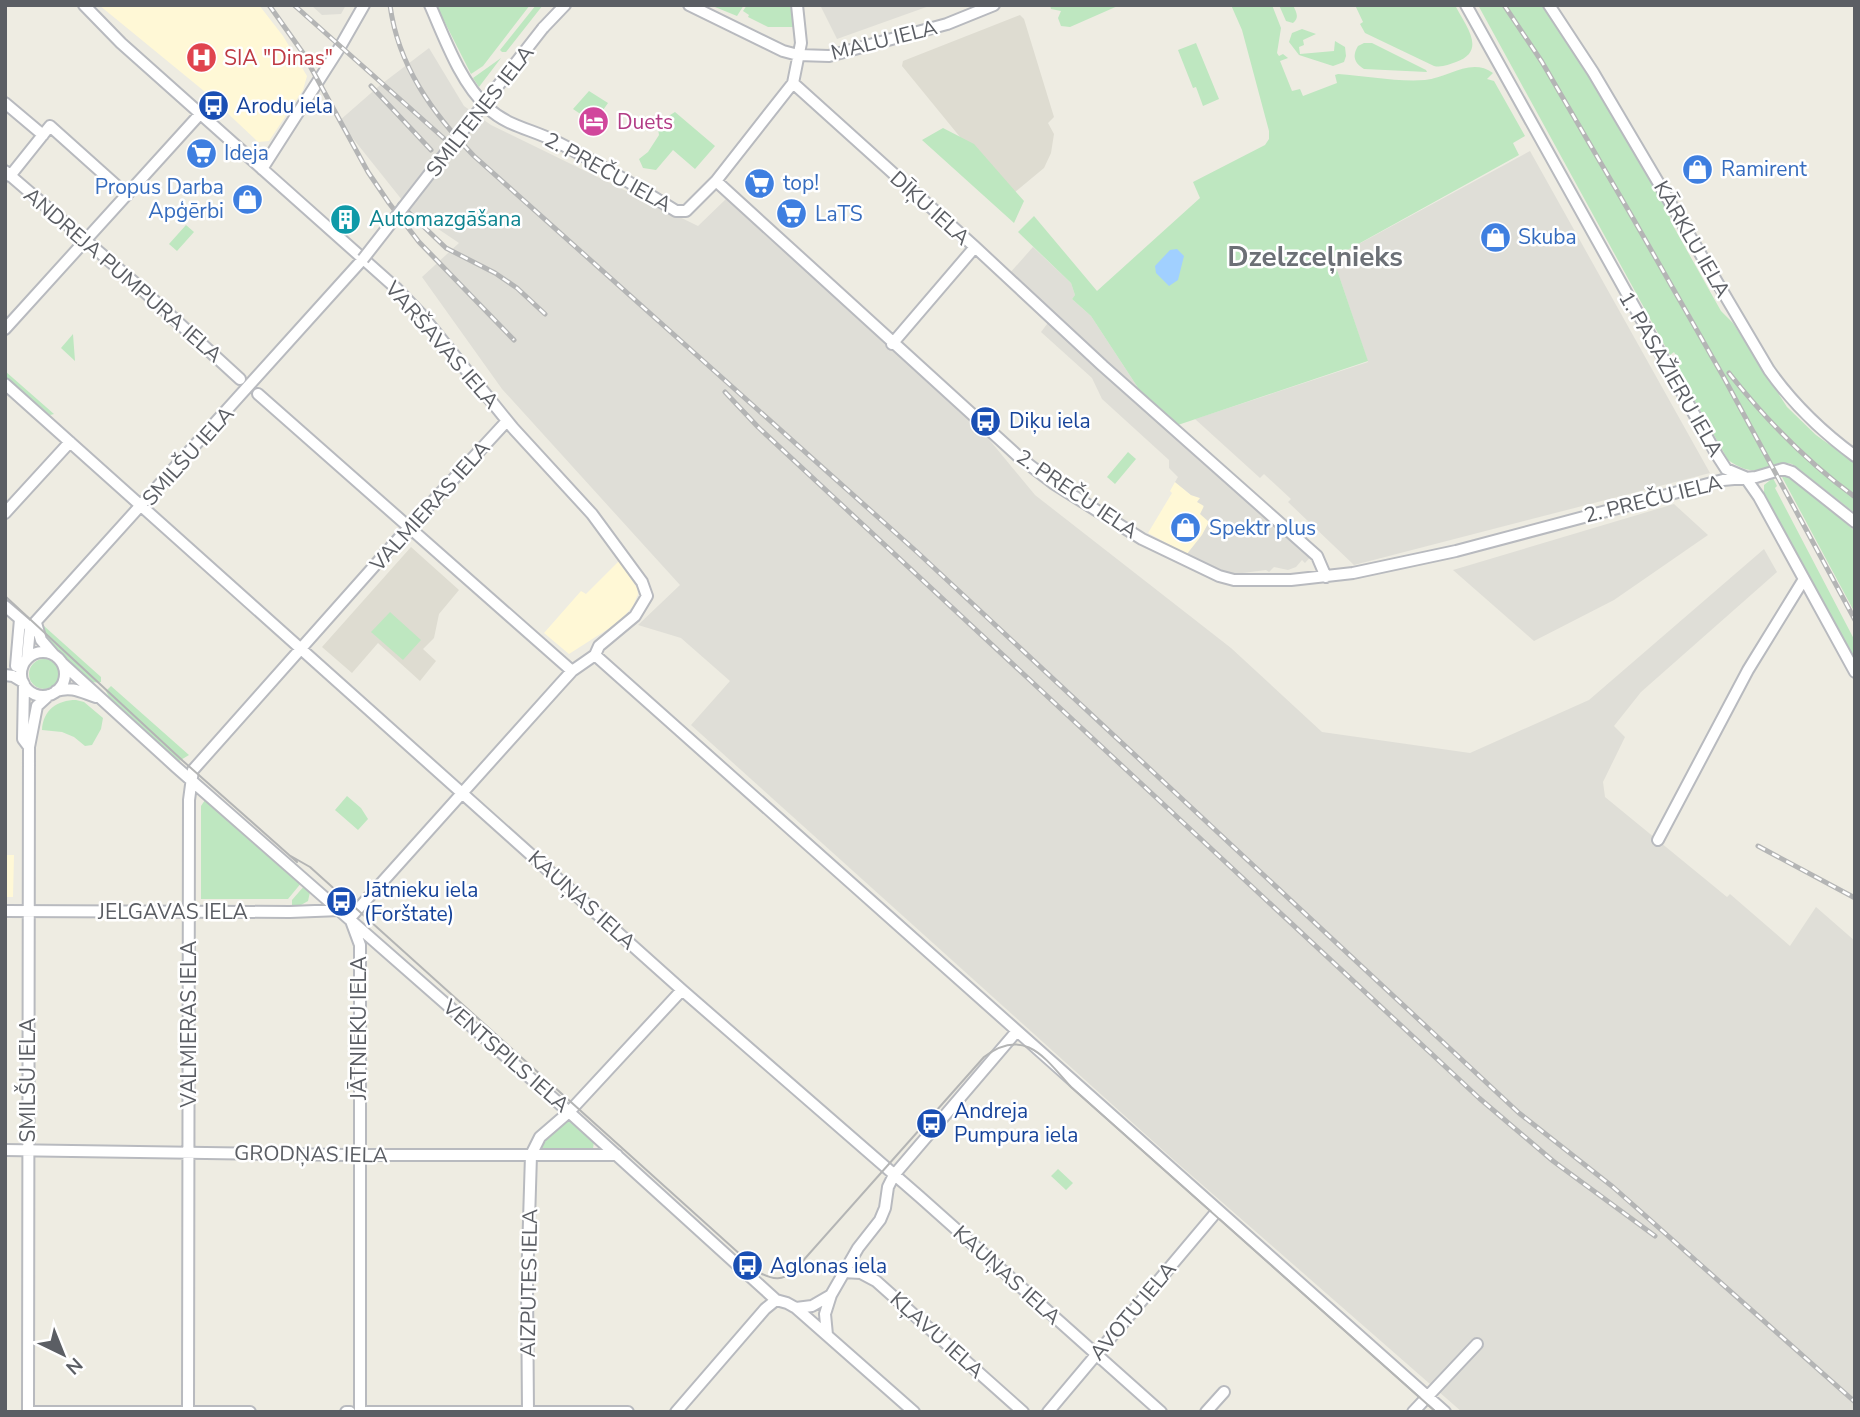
<svg xmlns="http://www.w3.org/2000/svg" width="1860" height="1417" font-family="'Nunito Sans',sans-serif">
	<style>
		.commercial { fill: #fff8d6 }
		.industrial { fill: #dfded7 }
		.education { fill: #dedcd1 }
		.green { fill: #bee7c0 }
		.water { fill: #a1d0ff }
		.lines { fill: none; stroke-linecap: round; stroke-linejoin: round }
		.minor-casing { stroke: #b8babf; stroke-width: 14 }
		.minor { stroke: #fff; stroke-width: 10 }
		.tram { stroke: #b4b5b5; stroke-width: 2 }
		.rail-casing { stroke: #b4b5b5; stroke-width: 5 }
		.rail { stroke: #fff; stroke-width: 2.5; stroke-dasharray: 8; stroke-linecap: butt }
		.minor-bridge-casing { stroke: #b8babf; stroke-width: 14; stroke-linecap: butt }
		.minor-bridge { stroke: #fff; stroke-width: 10 }
		.labels { text-anchor: middle; stroke-width: 5; stroke-linejoin: round; paint-order: stroke }
		.street-label { font-size: 21px; fill: #5b5e64; stroke: #fff }
		.health-label { font-size: 21px; fill: #be3a42; stroke: #fff; text-anchor: start }
		.transit-label { font-size: 21px; fill: #164399; stroke: #fff; text-anchor: start }
		.hotel-label { font-size: 21px; fill: #b23c85; stroke: #fff; text-anchor: start }
		.shop-label { font-size: 21px; fill: #366cbe; stroke: #fff; text-anchor: start }
		.culture-label { font-size: 21px; fill: #0d838f; stroke: #fff; text-anchor: start }
		.district-label { font-size: 28px; font-weight: bold; fill: #6c7076; stroke: #fff }
	</style>
	<rect width="100%" height="100%" fill="#eeece2"/>
	<path class="commercial" d="M 99,5 L 259,5 L 283,36 L 307,76 L 303,90 L 269,141 L 258,142 L 204,91 Z
		M 1175,482 L 1191,495 L 1200,498 L 1209,522 L 1202,535 L 1187,554 L 1148,533 L 1172,493 L 1170,491 Z
		M 619,561 L 637,588 L 638,594 L 633,606 L 619,622 L 569,654 L 544,633 L 581,591 L 586,594 Z
		M 5,855 L 14,855 L 13,897 L 5,897 Z"/>
	<path class="industrial" d="M 311,5 L 346,5 L 341,14 L 322,15 Z
		M 820,5 L 932,5 L 837,39 Z
		M 429,48 L 464,106 L 491,125 L 698,226 L 726,199 L 973,420 L 1035,495 L 1231,648 L 1322,732 L 1470,753 L 1589,700 L 1764,549 L 1777,572 L 1641,692 L 1614,726 L 1625,737 L 1603,782 L 1605,797 L 1727,897 L 1730,894 L 1790,946 L 1816,907 L 1855,941 L 1855,1412 L 1462,1412 L 1175,1161 L 691,725 L 730,681 L 681,638 L 638,625 L 680,585 L 502,389 L 422,277 L 459,243 L 410,210 L 339,121 L 379,86 Z
		M 1530,151 L 1710,473 L 1354,565 L 1288,502 L 1291,499 L 1264,474 L 1260,478 L 1195,419 L 1368,362 L 1333,258 Z
		M 1033,247 L 1071,283 L 1075,295 L 1072,299 L 1091,316 L 1146,400 L 1315,552 L 1305,563 L 1302,560 L 1296,567 L 1288,570 L 1274,567 L 1269,572 L 1266,570 L 1235,574 L 1212,567 L 1187,554 L 1202,535 L 1209,522 L 1200,514 L 1204,506 L 1197,502 L 1200,498 L 1191,495 L 1175,482 L 1178,477 L 1169,468 L 1169,460 L 1102,399 L 1092,378 L 1041,332 L 1054,315 L 1009,274 Z
		M 1674,504 L 1708,535 L 1614,600 L 1534,641 L 1453,570 Z"/>
	<path class="education" d="M 1020,15 L 1024,19 L 1054,117 L 1048,123 L 1054,134 L 1051,153 L 1044,168 L 1009,197 L 902,66 L 903,61 Z
		M 411,547 L 459,590 L 439,614 L 434,638 L 423,649 L 436,661 L 420,681 L 378,643 L 352,673 L 322,647 Z"/>
	<path class="green" d="M 436,5 L 530,5 L 483,66 L 471,74 Z
		M 536,5 L 543,5 L 506,52 L 502,52 L 500,50 Z
		M 710,5 L 744,5 L 737,16 Z
		M 747,5 L 790,5 L 795,27 L 768,27 L 748,17 L 749,15 L 743,11 Z
		M 1050,5 L 1120,5 L 1070,27 L 1061,26 L 1058,18 L 1061,11 L 1051,9 Z
		M 1231,5 L 1272,5 L 1281,28 L 1277,53 L 1279,56 L 1283,54 L 1288,58 L 1280,61 L 1292,91 L 1300,89 L 1303,96 L 1337,83 L 1335,75 L 1338,74 C 1366,76 1397,82 1425,80 C 1448,78 1471,57 1493,73 L 1487,79 L 1494,81 L 1525,136 L 1513,143 L 1519,155 L 1333,258 L 1368,361 L 1175,426 L 1146,400 L 1091,316 L 1072,299 L 1075,295 L 1071,283 L 1018,232 L 1034,216 L 1097,291 L 1200,198 L 1193,182 L 1265,145 L 1269,139 L 1269,131 L 1242,30 Z
		M 1279,5 L 1293,5 C 1296,12 1300,17 1293,23 L 1286,21 Z
		M 1355,5 L 1455,5 C 1465,25 1488,51 1456,62 C 1449,64 1442,68 1434,66 L 1365,33 L 1360,24 L 1363,22 Z
		M 1478,5 L 1543,5 L 1594,83 L 1667,207 L 1671,222 L 1721,311 L 1733,323 L 1787,407 L 1816,435 L 1855,463 L 1855,513 L 1792,464 C 1766,458 1763,484 1728,460 L 1673,362 L 1678,359 L 1674,352 L 1670,355 Z
		M 1302,29 L 1316,34 L 1303,40 L 1304,45 L 1299,47 L 1300,54 L 1334,51 L 1335,41 L 1345,47 L 1346,56 L 1344,62 L 1333,66 L 1299,55 L 1289,42 L 1292,33 Z
		M 1196,43 L 1219,99 L 1203,106 L 1196,87 L 1193,88 L 1178,50 Z
		M 1364,43 L 1372,43 L 1426,70 L 1427,72 L 1364,69 C 1354,63 1352,56 1358,46 Z
		M 501,58 L 479,87 L 473,78 Z
		M 589,91 L 608,103 L 594,123 L 573,109 Z
		M 675,112 L 715,146 L 695,169 L 673,150 L 656,170 L 643,168 L 639,159 L 648,152 L 659,135 L 657,123 Z
		M 943,128 L 974,144 L 1024,201 L 1014,223 L 922,140 Z
		M 186,225 L 194,232 L 177,251 L 169,244 Z
		M 73,334 L 75,361 L 61,348 Z
		M 5,371 L 54,414 L 50,415 L 5,376 Z
		M 1128,452 L 1136,459 L 1115,484 L 1107,477 Z
		M 1781,475 C 1801,477 1838,517 1855,531 L 1855,613 Z
		M 1773,478 L 1777,486 L 1775,488 L 1855,641 L 1855,660 L 1764,494 L 1764,485 Z
		M 390,612 L 421,640 L 403,660 L 371,632 Z
		M 44,626 L 101,677 L 101,682 C 83,686 72,663 61,654 C 55,648 50,645 44,639 Z
		M29 674a15 15 0 1 1 30 0a15 15 0 1 1-30 0Z
		M 111,686 L 189,755 L 179,761 L 109,697 L 106,691 Z
		M 76,700 L 84,702 L 103,718 L 101,729 L 92,745 L 85,746 L 74,737 L 62,732 L 42,730 C 43,710 57,700 76,700 Z
		M 347,796 L 361,808 L 368,819 L 358,830 L 335,810 Z
		M 205,800 L 210,801 L 302,882 L 288,899 L 201,899 L 201,806 Z
		M 305,885 L 310,892 L 308,901 L 301,905 L 292,905 L 292,900 Z
		M 566,1120 L 570,1120 L 594,1141 L 593,1149 L 588,1151 L 543,1151 L 541,1149 L 541,1144 Z
		M 1058,1169 L 1073,1183 L 1066,1190 L 1051,1176 Z"/>
	<path class="water" d="M 1177,249 L 1184,256 L 1178,280 L 1169,286 L 1156,273 L 1155,266 L 1170,250 Z"/>
	<g class="lines">
		<defs>
			<path id="minor" d="M 84,5 L 121,43 L 397,289 L 420,313 L 513,428 L 592,514 L 642,582 L 647,596 L 635,616 L 599,646 L 595,655 L 572,671 L 561,683 L 350,918 L 360,945 L 360,1412
				M 430,5 C 445,39 460,82 488,108 C 507,126 531,129 555,141 C 597,162 636,186 676,211 L 686,211 L 716,181 L 793,83 L 801,43 L 797,5
				M 689,5 L 783,51 L 798,55 L 829,56 L 947,24 L 994,5
				M 1466,5 L 1717,455 L 1726,469 L 1745,477 L 1759,497 L 1855,672
				M 1549,5 L 1593,72 L 1769,370 C 1793,404 1821,431 1855,456
				M 543,28 L 565,5
				M 793,83 L 975,247 L 1103,366 L 1317,556 L 1326,577
				M 5,103 L 43,135
				M 262,169 L 340,47 L 364,5
				M 5,171 L 135,283 L 240,379
				M 10,176 L 50,126 L 127,195
				M 716,181 L 1019,457 L 1053,483 L 1142,539 L 1219,576 L 1234,580 L 1291,580 L 1353,573 L 1456,551 L 1723,480 L 1756,477 L 1783,469 L 1792,472 L 1855,522
				M 5,329 L 200,114
				M 892,344 L 975,247
				M 5,384 L 682,990 L 920,1197 L 1161,1412
				M 258,394 L 572,671
				M 5,513 L 70,442
				M 5,606 L 26,624
				M 36,623 L 41,640 L 54,655
				M 30,628 L 363,259
				M21 674a22 22 0 1 1 44 0a22 22 0 1 1-44 0Z
				M 595,655 L 1445,1412
				M 27,659 L 30,628
				M 62,663 L 176,767 L 569,1112 L 776,1300 L 787,1303 L 796,1308 L 914,1412
				M 16,666 L 20,619
				M 5,675 L 13,676 L 23,682
				M 24,684 L 23,739 L 29,747
				M 56,691 C 72,686 81,692 96,697
				M 1658,840 L 1748,670 L 1804,579
				M 5,911 L 290,912 L 340,910
				M 5,1150 L 348,1155 L 617,1155
				M 843,1272 L 861,1273 L 876,1281 L 1023,1412
				M 796,1308 L 812,1306 L 831,1295
				M 827,1335 L 825,1314 L 831,1295 L 858,1248 L 880,1220 L 885,1208 L 888,1187 L 894,1175 L 1017,1031
				M 28,1412 L 29,747 L 37,706 L 49,695
				M 32,1412 L 250,1412
				M 188,1412 L 189,800 L 193,770 L 401,536 L 507,421
				M 346,1412 L 350,1412
				M 366,1412 L 628,1412
				M 528,1412 L 527,1286 L 531,1155 L 540,1137 L 569,1112 L 682,990
				M 676,1412 L 765,1309 L 776,1300
				M 1048,1412 L 1218,1210
				M 1206,1412 L 1224,1392
				M 1413,1412 L 1477,1344"/>
		</defs>
		<use href="#minor" class="minor-casing"/>
		<use href="#minor" class="minor"/>
		<path class="tram" d="M 5,596 L 183,761 L 297,862
			M 289,855 L 310,867 L 762,1274 C 774,1280 782,1280 793,1272 L 984,1057 C 1024,1026 1045,1058 1071,1087 L 1436,1412"/>
		<defs>
			<path id="rail" d="M 269,5 L 303,53 L 368,172 L 389,203 L 419,242 L 514,340
				M 294,5 L 448,142
				M 390,5 C 398,66 433,114 474,156 L 917,552 L 1519,1113 L 1613,1187 L 1855,1402
				M 1504,5 L 1542,62 L 1634,220 L 1723,376 L 1855,620
				M 371,86 L 431,150
				M 400,204 L 446,248 L 495,273 L 517,288 L 545,314
				M 1729,373 C 1766,420 1807,462 1855,497
				M 725,392 L 758,427 L 1479,1098 L 1553,1161 L 1655,1236
				M 1758,846 L 1855,898"/>
		</defs>
		<use href="#rail" class="rail-casing"/>
		<use href="#rail" class="rail"/>
		<defs>
			<path id="minor-bridge" d="M 363,259 L 543,28"/>
		</defs>
		<use href="#minor-bridge" class="minor-bridge-casing"/>
		<use href="#minor-bridge" class="minor-bridge"/>
	</g>
	<defs>
		<symbol id="hospital-disc" viewBox="-11 -11 22 22"><circle r="9.5" fill="#e0444e" stroke="#fff"/><path d="M-5-5h3v3.5h4V-5h3V5h-3V1.5h-4V5h-3Z" fill="#fff"/></symbol>
		<symbol id="bus-disc" viewBox="-11 -11 22 22"><circle r="9.5" fill="#1a4fb4" stroke="#fff"/><path d="M-5-6H5V4H4V6H2V4H-2V6H-4V4H-5ZM-3.5-4V0h7V-4ZM-3.5 1.2v1.5H-2V1.2ZM2 1.2v1.5H3.5V1.2Z" fill="#fff"/></symbol>
		<symbol id="hotel-disc" viewBox="-11 -11 22 22"><circle r="9.5" fill="#d1479c" stroke="#fff"/><path d="M-6-4.5h1.5V1H6V5H4.5V3h-9V5H-6ZM-4 0a1.8 1.8 0 1 1 3.6 0ZM.5 0V-2.5h3Q6-2.5 6 0Z" fill="#fff"/></symbol>
		<symbol id="supermarket-disc" viewBox="-11 -11 22 22"><circle r="9.5" fill="#3f7fe0" stroke="#fff"/><path d="M-6-5.5h2.5l.6 2H6L4.5 2H-2.5L-4.4-4H-6ZM-1.5 3.2a1.3 1.3 0 1 0 .1 0ZM3 3.2a1.3 1.3 0 1 0 .1 0Z" fill="#fff"/></symbol>
		<symbol id="shop-disc" viewBox="-11 -11 22 22"><circle r="9.5" fill="#3f7fe0" stroke="#fff"/><path d="M-5-2.5h2.3a2.7 3.5 0 0 1 5.4 0H5L5.5 6h-11ZM-1.5-2.5h3a1.5 2.3 0 0 0-3 0Z" fill="#fff"/></symbol>
		<symbol id="building-disc" viewBox="-11 -11 22 22"><circle r="9.5" fill="#0f9aa8" stroke="#fff"/><path d="M-4-6H4V6H1V3H-1V6H-4ZM-2.5-4.3h1.7v1.8h-1.7ZM.8-4.3h1.7v1.8H.8ZM-2.5-1h1.7V.8h-1.7ZM.8-1h1.7V.8H.8Z" fill="#fff"/></symbol>
	</defs>
	<g fill-rule="evenodd">
		<use href="#hospital-disc" x="184" y="40" width="35" height="35"/>
		<use href="#bus-disc" x="196" y="88" width="35" height="35"/>
		<use href="#hotel-disc" x="576" y="104" width="35" height="35"/>
		<use href="#supermarket-disc" x="184" y="136" width="35" height="35"/>
		<use href="#shop-disc" x="1680" y="152" width="35" height="35"/>
		<use href="#supermarket-disc" x="742" y="166" width="35" height="35"/>
		<use href="#shop-disc" x="230" y="182" width="35" height="35"/>
		<use href="#supermarket-disc" x="774" y="196" width="35" height="35"/>
		<use href="#building-disc" x="328" y="202" width="35" height="35"/>
		<use href="#shop-disc" x="1478" y="220" width="35" height="35"/>
		<use href="#bus-disc" x="968" y="404" width="35" height="35"/>
		<use href="#shop-disc" x="1168" y="510" width="35" height="35"/>
		<use href="#bus-disc" x="324" y="884" width="35" height="35"/>
		<use href="#bus-disc" x="914" y="1106" width="35" height="35"/>
		<use href="#bus-disc" x="730" y="1248" width="35" height="35"/>
	</g>
	<g class="labels">
		<g class="street-label">
			<text transform="translate(884 40) rotate(-14)" y="7">MALU IELA</text>
			<text transform="translate(480 111) rotate(-52)" y="7">SMILTENES IELA</text>
			<text transform="translate(608 172) rotate(29)" y="7">2. PREČU IELA</text>
			<text transform="translate(930 208) rotate(42)" y="7">DĪĶU IELA</text>
			<text transform="translate(1692 239) rotate(60)" y="7">KĀRKLU IELA</text>
			<text transform="translate(123 275) rotate(41)" y="7">ANDREJA PUMPURA IELA</text>
			<text transform="translate(442 345) rotate(49)" y="7">VARŠAVAS IELA</text>
			<text transform="translate(1671 374) rotate(60)" y="7">1. PASAŽIERU IELA</text>
			<text transform="translate(188 456) rotate(-48)" y="7">SMILŠU IELA</text>
			<text transform="translate(1077 494) rotate(34)" y="7">2. PREČU IELA</text>
			<text transform="translate(1653 499) rotate(-14)" y="7">2. PREČU IELA</text>
			<text transform="translate(430 506) rotate(-48)" y="7">VALMIERAS IELA</text>
			<text transform="translate(582 900) rotate(42)" y="7">KAUŅAS IELA</text>
			<text x="173" y="919">JELGAVAS IELA</text>
			<text transform="translate(189 1024) rotate(-90)" y="7">VALMIERAS IELA</text>
			<text transform="translate(359 1028) rotate(-90)" y="7">JĀTNIEKU IELA</text>
			<text transform="translate(506 1056) rotate(41)" y="7">VENTSPILS IELA</text>
			<text transform="translate(28 1080) rotate(-90)" y="7">SMILŠU IELA</text>
			<text transform="translate(311 1154) rotate(1)" y="7">GRODŅAS IELA</text>
			<text transform="translate(1007 1275) rotate(42)" y="7">KAUŅAS IELA</text>
			<text transform="translate(529 1283) rotate(-89)" y="7">AIZPUTES IELA</text>
			<text transform="translate(1133 1311) rotate(-50)" y="7">AVOTU IELA</text>
			<text transform="translate(937 1335) rotate(42)" y="7">KĻAVU IELA</text>
		</g>
		<g class="health-label">
			<text x="224" y="65">SIA "Dinas"</text>
		</g>
		<g class="transit-label">
			<text x="236" y="113">Arodu iela</text>
			<text x="1009" y="428">Diķu iela</text>
			<text x="364" y="897">Jātnieku iela<tspan x="364" dy="24">(Forštate)</tspan></text>
			<text x="954" y="1118">Andreja<tspan x="954" dy="24">Pumpura iela</tspan></text>
			<text x="770" y="1273">Aglonas iela</text>
		</g>
		<g class="hotel-label">
			<text x="617" y="129">Duets</text>
		</g>
		<g class="shop-label">
			<text x="224" y="160">Ideja</text>
			<text x="1721" y="176">Ramirent</text>
			<text x="783" y="190">top!</text>
			<text x="224" y="194" text-anchor="end">Propus Darba<tspan x="224" dy="24">Apģērbi</tspan></text>
			<text x="815" y="221">LaTS</text>
			<text x="1518" y="244">Skuba</text>
			<text x="1209" y="535">Spektr plus</text>
		</g>
		<g class="culture-label">
			<text x="369" y="226">Automazgāšana</text>
		</g>
		<g class="district-label">
			<text x="1315" y="266">Dzelzceļnieks</text>
		</g>
	</g>
	<rect width="1860" height="1417" fill="none" stroke="#5b5e64" stroke-width="14"/>
	<g transform="translate(63 1354) rotate(137)" stroke="#ffffff" stroke-width="5" paint-order="stroke">
	<path d="M0-5L12 26L0 18L-12 26Z" fill="#5b5e64"/>
	<text y="-10" font-size="19" font-weight="bold" text-anchor="middle" fill="#5b5e64">N</text>
	</g>
</svg>
